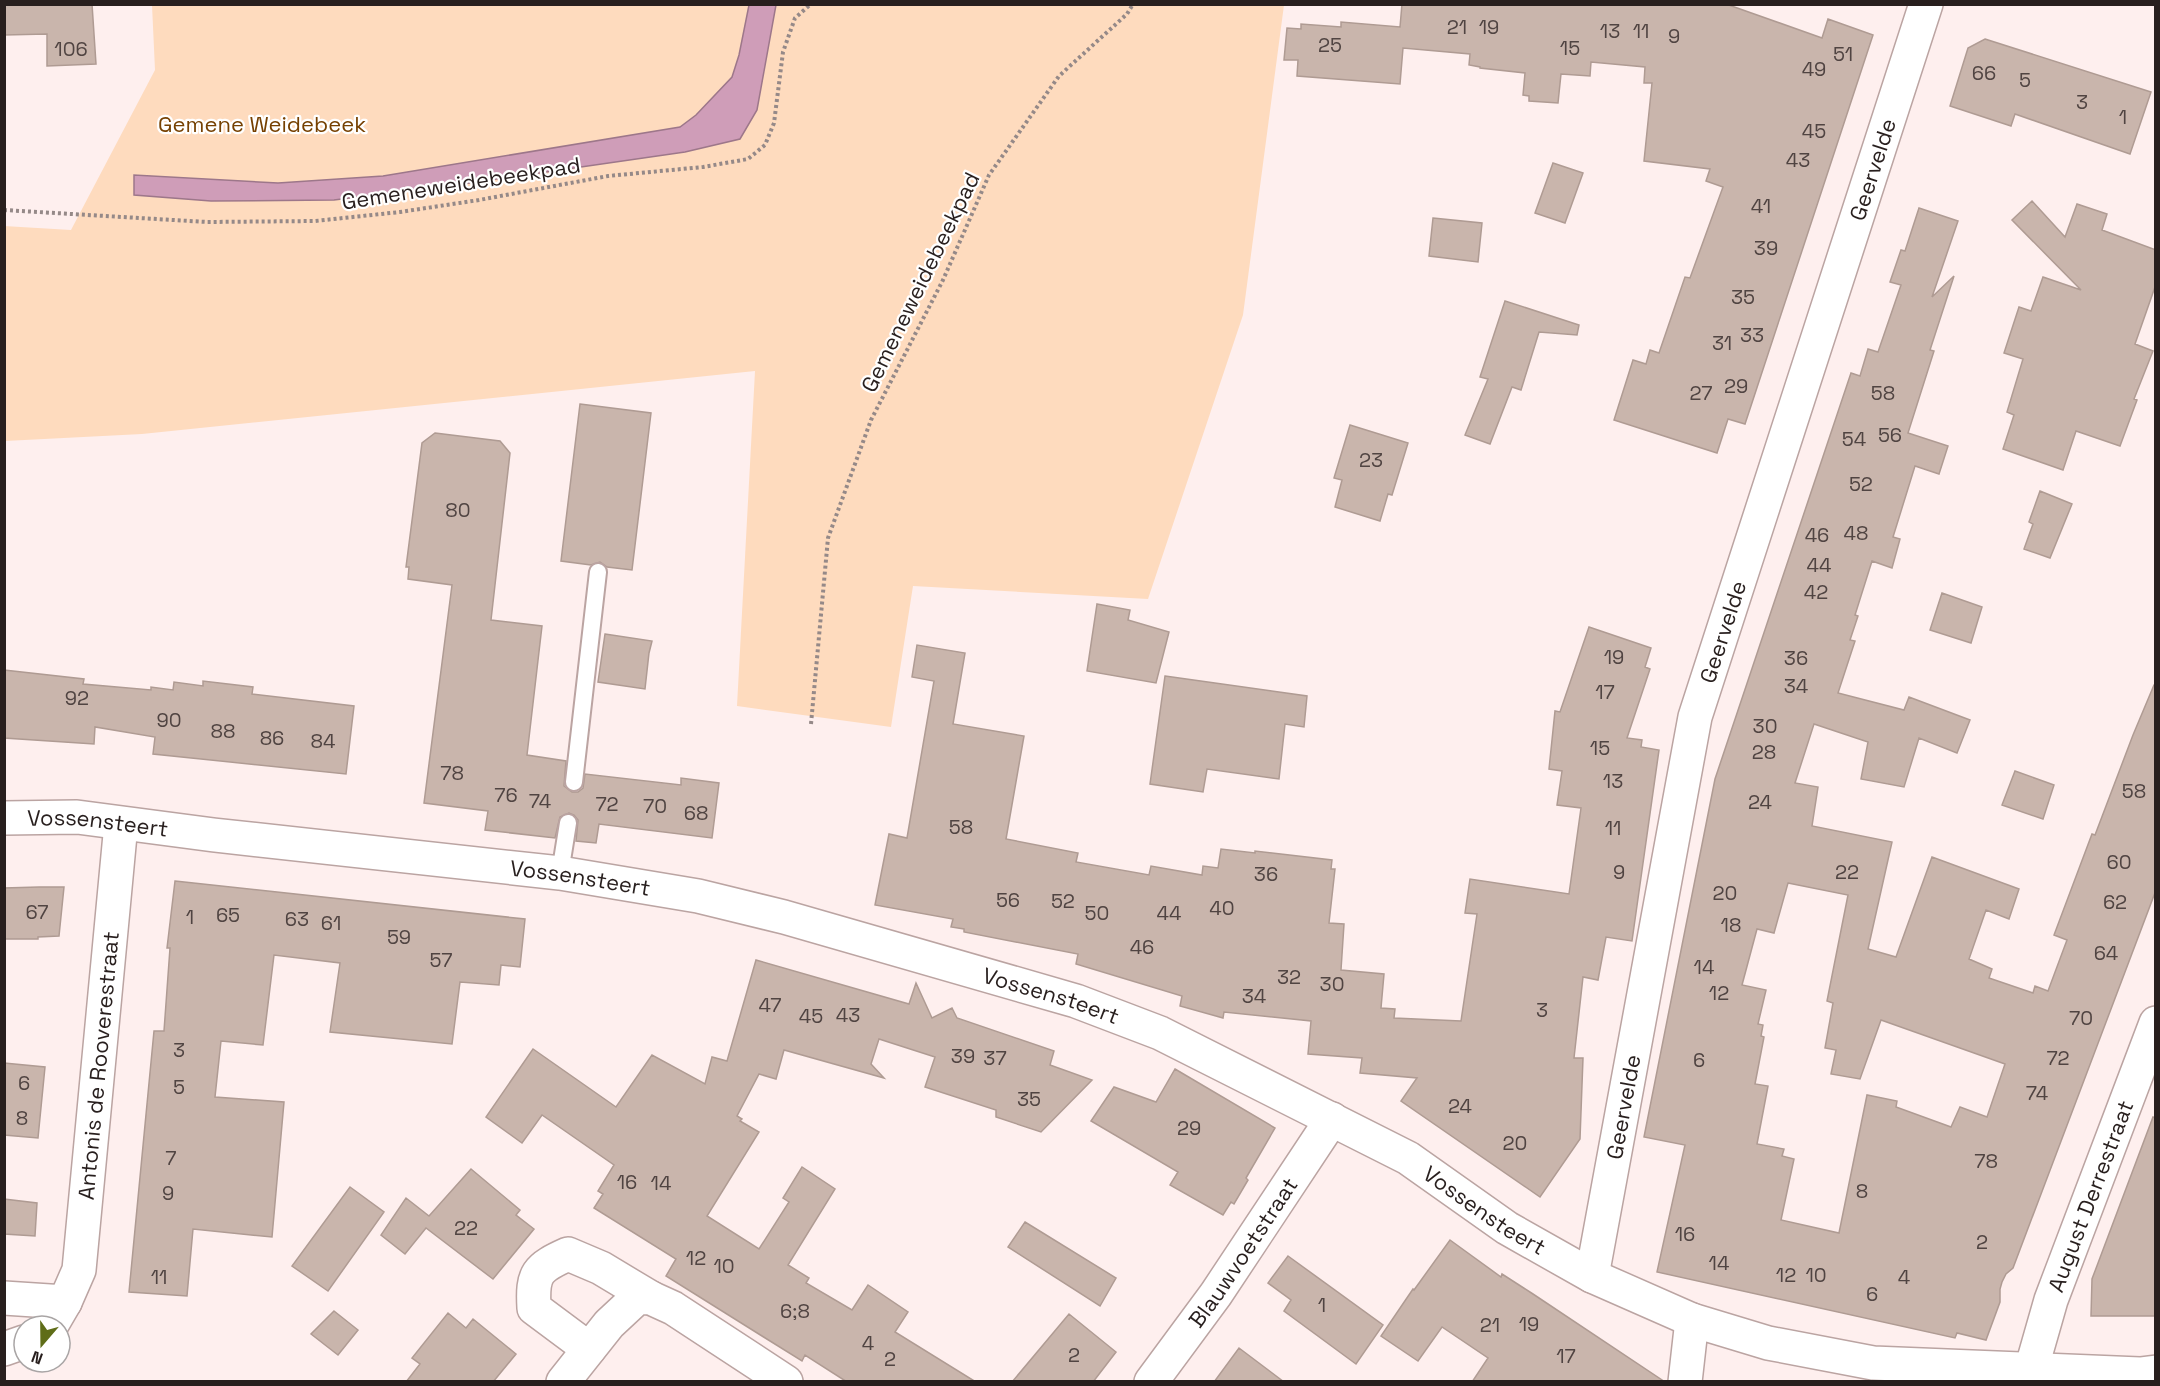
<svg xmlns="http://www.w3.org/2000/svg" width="2160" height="1386" font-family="'Space Grotesk',sans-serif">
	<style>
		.green { fill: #fedbbe }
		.water { fill: #cf9db8; stroke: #9d778a; stroke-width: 1.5 }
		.building { fill: #c9b5ac; stroke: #af9b93; stroke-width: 1.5; fill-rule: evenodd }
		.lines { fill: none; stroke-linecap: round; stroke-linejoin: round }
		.lane-casing { stroke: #bba4a2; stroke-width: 20 }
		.street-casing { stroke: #bba4a2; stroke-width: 36 }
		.path { stroke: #958988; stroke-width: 4; stroke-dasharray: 3 3; stroke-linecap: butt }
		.lane { stroke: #fff; stroke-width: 16 }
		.street { stroke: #fff; stroke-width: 33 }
		.labels { text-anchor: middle; stroke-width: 4.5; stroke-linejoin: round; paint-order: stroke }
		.number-label { font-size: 20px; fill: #504442 }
		.park-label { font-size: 22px; fill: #764102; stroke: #fff }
		.street-label { font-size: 22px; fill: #281f1e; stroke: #fff }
	</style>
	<rect width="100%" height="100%" fill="#feefee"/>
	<path class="green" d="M 152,5 L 1284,5 L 1243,315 L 1148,599 L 913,586 L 891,727 L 737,706 L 755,371 L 142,434 L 5,441 L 4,226 L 71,230 L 155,70 Z"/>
	<path class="water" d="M 749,5 L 776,5 L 757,110 L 740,139 L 685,152 L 469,183 L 334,200 L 211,201 L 134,195 L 134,175 L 278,183 L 383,176 L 680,127 L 696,115 L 732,77 L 739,55 Z"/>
	<path class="building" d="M 4,4 L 92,4 L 96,64 L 47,66 L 47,34 L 4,35 Z
		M 1402,4 L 1726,4 L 1822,38 L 1828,19 L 1873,35 L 1745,424 L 1728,419 L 1717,453 L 1614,420 L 1633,360 L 1646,364 L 1650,350 L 1659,353 L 1685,277 L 1690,278 L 1723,187 L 1706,181 L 1710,169 L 1644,161 L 1652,83 L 1644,83 L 1645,67 L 1591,62 L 1590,76 L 1561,74 L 1558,103 L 1529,101 L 1529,96 L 1523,95 L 1525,73 L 1480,68 L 1480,67 L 1469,65 L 1470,54 L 1403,48 L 1400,84 L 1297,76 L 1298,60 L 1284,60 L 1287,28 L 1301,29 L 1301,24 L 1341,27 L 1341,22 L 1400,27 Z
		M 1985,39 L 2151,92 L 2130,154 L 2015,114 L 2011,126 L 1950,106 L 1968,48 Z
		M 1553,163 L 1583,173 L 1565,223 L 1535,213 Z
		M 2032,201 L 2065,237 L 2077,204 L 2107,214 L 2102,230 L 2156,250 L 2156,284 L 2135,344 L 2153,351 L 2134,399 L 2137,400 L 2120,446 L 2076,431 L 2063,470 L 2003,449 L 2014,415 L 2007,412 L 2023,359 L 2004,353 L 2019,307 L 2031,311 L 2043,277 L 2081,290 L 2012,220 Z
		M 1919,208 L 1958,221 L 1932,297 L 1954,276 L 1930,350 L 1934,351 L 1908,433 L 1948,446 L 1939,474 L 1915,466 L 1893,537 L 1900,539 L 1892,568 L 1872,561 L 1855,615 L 1858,616 L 1850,640 L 1855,641 L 1838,693 L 1904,710 L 1909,697 L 1970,720 L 1957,753 L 1919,738 L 1904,787 L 1861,779 L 1868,742 L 1814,724 L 1795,783 L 1818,787 L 1812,826 L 1892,842 L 1868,949 L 1896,957 L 1932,857 L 2019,889 L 2009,919 L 1986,910 L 1969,959 L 1992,969 L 1989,978 L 2033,993 L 2035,986 L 2048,991 L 2067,940 L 2054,935 L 2092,834 L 2095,835 L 2133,735 L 2154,685 L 2156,685 L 2156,890 L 2013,1268 L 2006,1274 L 2002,1282 L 2000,1289 L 2000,1302 L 1986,1340 L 1957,1333 L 1955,1338 L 1657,1272 L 1685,1145 L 1644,1137 L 1715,779 L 1851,373 L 1860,376 L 1868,349 L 1878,352 L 1901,285 L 1890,282 L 1901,250 L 1905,251 ZM 1788,883 L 1848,895 L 1827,1001 L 1833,1003 L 1825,1048 L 1836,1050 L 1831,1074 L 1860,1079 L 1881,1020 L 2005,1064 L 1987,1117 L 1960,1107 L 1951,1127 L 1896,1107 L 1897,1101 L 1867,1095 L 1839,1233 L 1781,1220 L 1794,1159 L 1782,1156 L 1784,1149 L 1757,1144 L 1768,1086 L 1755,1084 L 1764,1037 L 1761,1036 L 1763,1025 L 1758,1024 L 1766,990 L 1742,985 L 1757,929 L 1774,933 Z
		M 1433,218 L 1482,223 L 1478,262 L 1429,256 Z
		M 1505,301 L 1579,325 L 1577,335 L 1539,332 L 1521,390 L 1512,387 L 1490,444 L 1465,435 L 1488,379 L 1480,377 Z
		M 580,404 L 651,413 L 632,570 L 607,567 L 600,562 L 591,565 L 561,561 Z
		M 1350,425 L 1408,443 L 1392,495 L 1388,494 L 1380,521 L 1335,507 L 1342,480 L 1334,478 Z
		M 435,433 L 500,441 L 510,453 L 491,620 L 542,626 L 527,755 L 566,761 L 564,786 L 572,792 L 578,792 L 583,788 L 585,774 L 681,785 L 681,778 L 719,783 L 712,838 L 599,824 L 596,843 L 576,841 L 578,820 L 574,815 L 569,813 L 560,817 L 555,838 L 485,830 L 488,811 L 424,803 L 452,585 L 408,579 L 409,567 L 406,567 L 422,443 Z
		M 2040,491 L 2072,504 L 2050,558 L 2024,549 L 2033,524 L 2029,522 Z
		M 1942,593 L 1982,607 L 1971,643 L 1930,630 Z
		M 1097,604 L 1130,610 L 1128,620 L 1169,632 L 1156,683 L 1087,671 Z
		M 1589,627 L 1651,648 L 1645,667 L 1650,669 L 1627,738 L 1642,740 L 1641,747 L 1659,750 L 1632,941 L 1606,937 L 1598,980 L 1583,977 L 1574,1058 L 1583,1058 L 1580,1139 L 1540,1197 L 1401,1101 L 1417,1078 L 1360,1073 L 1362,1058 L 1308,1054 L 1311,1021 L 1224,1012 L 1223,1018 L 1180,1006 L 1182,996 L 1076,964 L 1078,954 L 964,932 L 964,929 L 951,927 L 953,919 L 875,905 L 889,834 L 907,838 L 934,681 L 912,677 L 917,645 L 965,653 L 953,724 L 1024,736 L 1006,839 L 1078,853 L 1076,862 L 1149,875 L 1151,866 L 1202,875 L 1203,866 L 1218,868 L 1221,849 L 1255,853 L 1255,851 L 1332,860 L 1331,869 L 1335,869 L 1329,923 L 1344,924 L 1341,970 L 1384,974 L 1381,1008 L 1395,1009 L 1394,1018 L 1461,1021 L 1477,914 L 1465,913 L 1470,879 L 1569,894 L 1581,808 L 1557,805 L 1562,771 L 1549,769 L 1555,711 L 1560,712 Z
		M 605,634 L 652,641 L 649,653 L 645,689 L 598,682 Z
		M 4,670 L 84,679 L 83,684 L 151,690 L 151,687 L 173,690 L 174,682 L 203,686 L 203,681 L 253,687 L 252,694 L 354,706 L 346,774 L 153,754 L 155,737 L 95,727 L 94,744 L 4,738 Z
		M 1165,676 L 1307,696 L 1304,727 L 1285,724 L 1279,779 L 1207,769 L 1203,792 L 1150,784 Z
		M 2015,771 L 2054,785 L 2043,819 L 2002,805 Z
		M 175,881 L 525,919 L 520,967 L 501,965 L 499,985 L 460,982 L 452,1044 L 330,1032 L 340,963 L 274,955 L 263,1045 L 221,1041 L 215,1097 L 284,1102 L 272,1237 L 193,1229 L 187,1296 L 129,1292 L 154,1031 L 164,1031 L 170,948 L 167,948 Z
		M 39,887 L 64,887 L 59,936 L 38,937 L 38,939 L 4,939 L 4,888 Z
		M 756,960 L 909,1004 L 916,983 L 932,1018 L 952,1008 L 957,1018 L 1054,1051 L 1050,1065 L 1092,1080 L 1041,1132 L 996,1117 L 996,1110 L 925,1087 L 935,1057 L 879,1039 L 871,1064 L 884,1078 L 784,1050 L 776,1079 L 759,1074 L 737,1116 L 742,1119 L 740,1121 L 759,1132 L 707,1216 L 759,1249 L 789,1202 L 783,1198 L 802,1167 L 835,1189 L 788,1265 L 809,1278 L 806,1283 L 852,1310 L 868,1285 L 908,1312 L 895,1332 L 976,1382 L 847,1382 L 805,1355 L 802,1361 L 666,1276 L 676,1259 L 594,1208 L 603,1194 L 598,1191 L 614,1165 L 542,1115 L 522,1143 L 486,1117 L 533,1049 L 616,1107 L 652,1055 L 705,1084 L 712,1057 L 727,1061 Z
		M 4,1063 L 45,1067 L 38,1138 L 4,1135 Z
		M 1175,1069 L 1275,1128 L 1246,1178 L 1248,1180 L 1234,1204 L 1231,1202 L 1223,1215 L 1170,1185 L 1178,1172 L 1091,1121 L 1114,1087 L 1156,1102 Z
		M 2153,1117 L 2156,1118 L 2156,1316 L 2091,1316 L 2092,1279 Z
		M 471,1169 L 520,1210 L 516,1215 L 534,1229 L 493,1279 L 426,1228 L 405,1254 L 381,1235 L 406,1198 L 429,1216 Z
		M 350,1187 L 384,1212 L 328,1291 L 292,1266 Z
		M 4,1199 L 37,1203 L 35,1236 L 4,1234 Z
		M 1025,1222 L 1116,1278 L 1100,1306 L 1008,1247 Z
		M 1450,1240 L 1501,1277 L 1502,1274 L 1533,1294 L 1665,1382 L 1472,1382 L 1488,1358 L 1442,1327 L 1418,1361 L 1381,1336 L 1413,1289 L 1414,1290 Z
		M 1288,1256 L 1383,1325 L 1356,1364 L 1284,1311 L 1291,1300 L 1268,1283 Z
		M 334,1311 L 358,1330 L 338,1355 L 311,1334 Z
		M 448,1313 L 466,1328 L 473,1319 L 516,1354 L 493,1382 L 406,1382 L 420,1364 L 412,1358 Z
		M 1069,1314 L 1116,1352 L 1093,1382 L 1012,1382 Z
		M 1239,1348 L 1284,1382 L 1214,1382 Z"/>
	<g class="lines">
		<defs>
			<path id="lane" d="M 574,782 L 598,572
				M 560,873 L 568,823"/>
			<g id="street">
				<path id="s1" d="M 4,818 L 77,817 L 214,835 L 560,873 L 698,896 L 784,917 L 1076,1001 L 1160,1033 L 1408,1158 L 1507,1228 L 1592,1276 L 1692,1320 L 1768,1343 L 1873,1363 L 2140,1374 L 2156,1372"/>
				<path id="s2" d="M 1592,1276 L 1695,717 L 1926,4"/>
				<path d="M 4,1298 L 65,1302"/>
				<path id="s3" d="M 51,1326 L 65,1302 L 79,1270 L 121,824"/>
				<path d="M 4,1349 L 24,1342"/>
				<path d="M 589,1349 L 534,1308 C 532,1273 537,1268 568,1254 L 601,1268 L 651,1298"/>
				<path d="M 563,1382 L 609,1324 L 638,1297 L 651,1298 L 673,1308 L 786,1382"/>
				<path id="s4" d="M 1151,1382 L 1216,1294 L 1332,1119"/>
				<path d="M 1685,1382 L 1692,1320"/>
				<path id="s5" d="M 2030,1382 L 2031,1370 L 2051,1300 L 2156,1023"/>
			</g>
		</defs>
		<use href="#lane" class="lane-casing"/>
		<use href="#street" class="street-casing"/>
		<path class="path" d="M 4,210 L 207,222 L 315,221 L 400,212 L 479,200 L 608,176 L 703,167 L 748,159 L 765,145 L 774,123 L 783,52 L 795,18 L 811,4
			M 811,724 L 828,538 L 871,420 L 943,280 L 989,175 L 1059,76 L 1127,14 L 1133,4"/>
		<use href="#lane" class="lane"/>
		<use href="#street" class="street"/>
	</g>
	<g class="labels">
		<g class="number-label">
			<text x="1457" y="34">21</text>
			<text x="1489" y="34">19</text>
			<text x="1610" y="38">13</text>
			<text x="1641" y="38">11</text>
			<text x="1674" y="43">9</text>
			<text x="1330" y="52">25</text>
			<text x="1570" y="55">15</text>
			<text x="71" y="56">106</text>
			<text x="1843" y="61">51</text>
			<text x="1814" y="76">49</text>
			<text x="1984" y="80">66</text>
			<text x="2025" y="87">5</text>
			<text x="2082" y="109">3</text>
			<text x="2123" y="124">1</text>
			<text x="1814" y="138">45</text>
			<text x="1798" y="167">43</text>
			<text x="1761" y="213">41</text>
			<text x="1766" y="255">39</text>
			<text x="1743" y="304">35</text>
			<text x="1752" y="342">33</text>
			<text x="1722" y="350">31</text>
			<text x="1736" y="393">29</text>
			<text x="1701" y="400">27</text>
			<text x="1883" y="400">58</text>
			<text x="1890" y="442">56</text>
			<text x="1854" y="446">54</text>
			<text x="1371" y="467">23</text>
			<text x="1861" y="491">52</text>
			<text x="458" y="517">80</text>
			<text x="1856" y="540">48</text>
			<text x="1817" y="542">46</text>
			<text x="1819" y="572">44</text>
			<text x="1816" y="599">42</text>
			<text x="1614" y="664">19</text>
			<text x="1796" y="665">36</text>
			<text x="1796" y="693">34</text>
			<text x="1605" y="699">17</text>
			<text x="77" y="705">92</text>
			<text x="169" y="727">90</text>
			<text x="1765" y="733">30</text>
			<text x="223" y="738">88</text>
			<text x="272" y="745">86</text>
			<text x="323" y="748">84</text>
			<text x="1600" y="755">15</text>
			<text x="1764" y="759">28</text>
			<text x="452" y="780">78</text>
			<text x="1613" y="788">13</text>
			<text x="2134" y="798">58</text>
			<text x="506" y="802">76</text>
			<text x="540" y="808">74</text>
			<text x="1760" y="809">24</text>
			<text x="607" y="811">72</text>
			<text x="655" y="813">70</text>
			<text x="696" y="820">68</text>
			<text x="961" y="834">58</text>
			<text x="1613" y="835">11</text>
			<text x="2119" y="869">60</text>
			<text x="1619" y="879">9</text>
			<text x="1847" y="879">22</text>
			<text x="1266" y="881">36</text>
			<text x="1725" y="900">20</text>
			<text x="1008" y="907">56</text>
			<text x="1063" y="908">52</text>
			<text x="2115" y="909">62</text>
			<text x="1222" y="915">40</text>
			<text x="37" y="919">67</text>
			<text x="1097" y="920">50</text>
			<text x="1169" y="920">44</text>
			<text x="228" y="922">65</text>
			<text x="190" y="924">1</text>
			<text x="297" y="926">63</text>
			<text x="331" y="930">61</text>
			<text x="1731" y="932">18</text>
			<text x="399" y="944">59</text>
			<text x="1142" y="954">46</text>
			<text x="2106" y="960">64</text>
			<text x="441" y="967">57</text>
			<text x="1704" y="974">14</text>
			<text x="1289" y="984">32</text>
			<text x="1332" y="991">30</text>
			<text x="1719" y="1000">12</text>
			<text x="1254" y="1003">34</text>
			<text x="770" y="1012">47</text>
			<text x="1542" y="1017">3</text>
			<text x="848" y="1022">43</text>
			<text x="811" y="1023">45</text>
			<text x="2081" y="1025">70</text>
			<text x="179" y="1057">3</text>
			<text x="963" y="1063">39</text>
			<text x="995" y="1065">37</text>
			<text x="2058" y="1065">72</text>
			<text x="1699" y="1067">6</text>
			<text x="24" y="1090">6</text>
			<text x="179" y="1094">5</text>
			<text x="2037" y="1100">74</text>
			<text x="1029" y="1106">35</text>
			<text x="1460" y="1113">24</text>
			<text x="22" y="1125">8</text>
			<text x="1189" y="1135">29</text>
			<text x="1515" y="1150">20</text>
			<text x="171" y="1165">7</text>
			<text x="1986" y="1168">78</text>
			<text x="627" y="1189">16</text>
			<text x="661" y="1190">14</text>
			<text x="1862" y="1198">8</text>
			<text x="168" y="1200">9</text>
			<text x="466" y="1235">22</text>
			<text x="1685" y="1241">16</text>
			<text x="1982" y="1249">2</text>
			<text x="696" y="1265">12</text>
			<text x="1719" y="1270">14</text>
			<text x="724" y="1273">10</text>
			<text x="1786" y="1282">12</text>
			<text x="1816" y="1282">10</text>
			<text x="159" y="1284">11</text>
			<text x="1904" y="1284">4</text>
			<text x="1872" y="1301">6</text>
			<text x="1322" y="1312">1</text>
			<text x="795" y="1318">6;8</text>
			<text x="1529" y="1331">19</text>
			<text x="1490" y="1332">21</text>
			<text x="868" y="1350">4</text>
			<text x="1074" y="1362">2</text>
			<text x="1566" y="1363">17</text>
			<text x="890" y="1366">2</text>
		</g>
		<g class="park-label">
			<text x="262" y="132">Gemene Weidebeek</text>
		</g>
		<g class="street-label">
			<text dy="8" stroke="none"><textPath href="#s2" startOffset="1144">Geervelde</textPath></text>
			<text transform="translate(461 183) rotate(-9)" y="8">Gemeneweidebeekpad</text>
			<text transform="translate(920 282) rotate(-64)" y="8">Gemeneweidebeekpad</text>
			<text dy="8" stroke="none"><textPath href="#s2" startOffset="658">Geervelde</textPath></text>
			<text dy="8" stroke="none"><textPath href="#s1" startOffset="94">Vossensteert</textPath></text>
			<text dy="8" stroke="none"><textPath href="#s1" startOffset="580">Vossensteert</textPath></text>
			<text dy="8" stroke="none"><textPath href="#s1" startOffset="1066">Vossensteert</textPath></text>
			<text dy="8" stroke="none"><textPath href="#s3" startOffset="268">Antonis de Rooverestraat</textPath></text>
			<text dy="8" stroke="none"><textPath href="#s2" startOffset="172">Geervelde</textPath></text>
			<text dy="8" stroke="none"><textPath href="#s5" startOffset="196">August Derrestraat</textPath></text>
			<text dy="8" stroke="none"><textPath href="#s1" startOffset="1552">Vossensteert</textPath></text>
			<text dy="8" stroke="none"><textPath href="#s4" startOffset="159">Blauwvoetstraat</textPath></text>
		</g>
	</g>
	<rect width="2160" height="1386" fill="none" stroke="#281f1e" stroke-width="12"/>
	<g transform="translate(42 1344) rotate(200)"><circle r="28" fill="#ffffff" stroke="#a9a5a5" stroke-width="1.5"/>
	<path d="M0-4.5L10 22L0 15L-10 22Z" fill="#5f6d18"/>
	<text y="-9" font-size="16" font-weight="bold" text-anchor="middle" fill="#281f1e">N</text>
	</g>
</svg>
